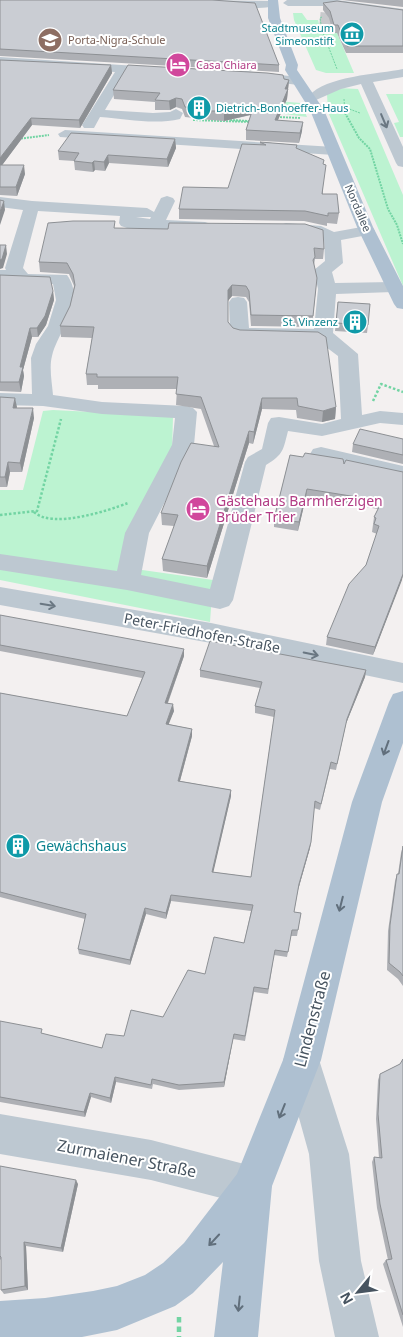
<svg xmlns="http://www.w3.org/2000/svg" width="403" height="1337" font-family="'Noto Sans',sans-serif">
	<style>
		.green { fill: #bcf3d1 }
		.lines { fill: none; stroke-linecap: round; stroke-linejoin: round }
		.minor-tunnel { stroke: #c8c9cc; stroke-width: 12; stroke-dasharray: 12 6; stroke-linecap: butt }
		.path-far3 { stroke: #72d4a3; stroke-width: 1; stroke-dasharray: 2 1; stroke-linecap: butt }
		.path-far2 { stroke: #72d4a3; stroke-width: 2; stroke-dasharray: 2 1; stroke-linecap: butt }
		.path-far1 { stroke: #72d4a3; stroke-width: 2.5; stroke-dasharray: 2.5 2; stroke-linecap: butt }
		.path { stroke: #72d4a3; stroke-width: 4.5; stroke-dasharray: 5.5 4; stroke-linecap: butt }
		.minor { fill: #bdc8d1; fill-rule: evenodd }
		.major { fill: #aec0d1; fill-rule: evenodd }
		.wall { fill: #aeb0b5 }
		.shaded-wall { fill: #8d9094 }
		.building { fill: #cacdd3; stroke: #8d9094 }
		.oneway { stroke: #6a7782 }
		.oneway2 { stroke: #616f7c }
		.labels { text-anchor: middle; stroke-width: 4; stroke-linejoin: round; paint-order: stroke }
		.far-culture-label { font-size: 11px; fill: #0d838f; stroke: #fff; text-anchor: end }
		.far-education-label { font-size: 11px; fill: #785e54; stroke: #fff; text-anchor: start }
		.far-hotel-label { font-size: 11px; fill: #b23c85; stroke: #fff; text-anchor: start }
		.far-street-label { font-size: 11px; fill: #475460; stroke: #fff }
		.hotel-label { font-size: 14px; fill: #b23c85; stroke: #fff; text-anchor: start }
		.street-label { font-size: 14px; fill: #475460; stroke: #fff }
		.culture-label { font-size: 14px; fill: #0d838f; stroke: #fff; text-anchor: start }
		.near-street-label { font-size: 16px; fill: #475460; stroke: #fff }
	</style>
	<rect width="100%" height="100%" fill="#f3f0f0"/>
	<path class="green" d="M 293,13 L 302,13 L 307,20 L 318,20 L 319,24 L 335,26 L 333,32 L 337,33 L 354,73 L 326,73 L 316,70 L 294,20 Z
		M 338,88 L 358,89 L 403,195 L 403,286 L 328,112 L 327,94 Z
		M 386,94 L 403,94 L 403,137 L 400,137 L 394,123 L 399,122 Z
		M 265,100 L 301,103 L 307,117 L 284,114 Z
		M 53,410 L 173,416 L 172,454 L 121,567 L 213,580 L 210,622 L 0,580 L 0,490 L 23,490 L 43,411 Z"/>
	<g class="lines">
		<path class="minor-tunnel" d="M 320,18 L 339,20"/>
		<path class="path-far3" d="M 322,17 L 320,18 L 322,30 L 337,69
			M 344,99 L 345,114
			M 344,107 L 360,113"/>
		<path class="path-far2" d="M 345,113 L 359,138 L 370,149 L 388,209 L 397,225 L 403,244
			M 277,117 L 301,118
			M 193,120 L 251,122
			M 230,120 L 249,121
			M 18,139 L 49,135"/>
		<path class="path-far1" d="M 373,401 L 381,384 L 403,392
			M 34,512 C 52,529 107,511 128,503
			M 0,515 L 37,511 L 61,419"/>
		<path class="path" d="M 179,1317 L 179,1337"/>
		<path class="minor" d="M 181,0 L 273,1 L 278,4 C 269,13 202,4 186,3 Z
			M 287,0 L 337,0 L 403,9 L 403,15 L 335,6 L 288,6 L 283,3 Z
			M 0,57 L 167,68 L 169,71 L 167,74 L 163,75 L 127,73 L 105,110 L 153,113 L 170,112 L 176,109 L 183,113 L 180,119 C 155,125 126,119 100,117 L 94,128 L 84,128 L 82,125 L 115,72 L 0,65 Z
			M 403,69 L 403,77 L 373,82 L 403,147 L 403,167 L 398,166 L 396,163 L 361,84 L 341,89 L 316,100 L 309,96 C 325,76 379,74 403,69 Z
			M 246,71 L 298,77 L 304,81 L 298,85 L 242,78 L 240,75 L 242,72 Z
			M 65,130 L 334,147 L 339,148 L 341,151 L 339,154 L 334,155 L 60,137 L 58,134 Z
			M 167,196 L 173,198 L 175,201 L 166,220 L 205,222 L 211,224 L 213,227 L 211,230 L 205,232 L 127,228 L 121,226 L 119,223 L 120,216 L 38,211 L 23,268 L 28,274 L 67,275 C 87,303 58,330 52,356 C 49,367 52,383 53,395 L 102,402 L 186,406 L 193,408 L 197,412 L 194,445 L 149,533 L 141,575 L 210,589 L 245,462 L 248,457 L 262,449 L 268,423 L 271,418 L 279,417 L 322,424 L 341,419 L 338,356 L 318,341 L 240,339 L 233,337 L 230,333 L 229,302 L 232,298 L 238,297 L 244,298 L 247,302 L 249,328 L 314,329 L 318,289 L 314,270 L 325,261 L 324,239 L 317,236 L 280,231 L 278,228 L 280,225 L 286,223 L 321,226 L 334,232 L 367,226 L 373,228 L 375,231 L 373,234 L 341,240 L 343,263 L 332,272 L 335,283 L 393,282 L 399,283 L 402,287 L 399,291 L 393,292 L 336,294 L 333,333 L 358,354 L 362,415 L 380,411 L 403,413 L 403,425 L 380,423 L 322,436 L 288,431 C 283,450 284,454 266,465 L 233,600 L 229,606 L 220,609 L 127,590 L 0,570 L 0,554 L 117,571 L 125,533 L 172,445 L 175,418 L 102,414 L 43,406 L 0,405 L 0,393 L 32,394 L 31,358 L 36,344 L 48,326 L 56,300 L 53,284 L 25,284 L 15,281 L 0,280 L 0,270 L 6,270 L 5,268 L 23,210 L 0,207 L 0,197 L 32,201 L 147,208 L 154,212 L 161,198 ZM 136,217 L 151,217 L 150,219 Z
			M 321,447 L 403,466 L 403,480 L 313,459 L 310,454 L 313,449 Z
			M 0,587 L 211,623 L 403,663 L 403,683 L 211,643 L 0,605 Z
			M 302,1041 L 315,1047 L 349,1154 L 361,1261 L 379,1337 L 335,1337 L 319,1261 L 309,1154 L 283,1060 L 289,1047 Z
			M 0,1114 L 151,1140 L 252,1166 L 266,1172 L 272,1186 L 266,1200 L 252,1206 L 151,1180 L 0,1154 Z"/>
		<path class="major" d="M 268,0 L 278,0 L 280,18 L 298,65 L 297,70 L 324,110 L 373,227 L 403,286 L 403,309 L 397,308 L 394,304 L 357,227 L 310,110 L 285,70 L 286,65 L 268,18 Z
			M 403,691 L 403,743 L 382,802 L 321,1060 L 272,1186 L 258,1337 L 214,1337 L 223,1262 L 193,1293 L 175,1306 L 117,1330 L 82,1337 L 0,1337 L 0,1301 L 45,1298 L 93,1291 L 117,1286 L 145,1275 L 163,1263 L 184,1243 L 237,1174 L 283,1060 L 352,802 L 389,702 L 393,694 Z"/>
	</g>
	<path class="wall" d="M 0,0 L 279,65 L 279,72 L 0,56 Z
		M 342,0 L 403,0 L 403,7 Z
		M 323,3 L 403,10 L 403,53 L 346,53 L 337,33 L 333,33 L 329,18 L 323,10 Z
		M 0,60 L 111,65 L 112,73 L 80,128 L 32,125 L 2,165 L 25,174 L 17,196 L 0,195 Z
		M 284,79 L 289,80 L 287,99 L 278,120 L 302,131 L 299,143 L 246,140 L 246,130 L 251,115 L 224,121 L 211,120 L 185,117 L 182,109 L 176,107 L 170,110 L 155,110 L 155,102 L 114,99 L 113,90 Z
		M 175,139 L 176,148 L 168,167 L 109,163 L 105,171 L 95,170 L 93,172 L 75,170 L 74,161 L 59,160 L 58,151 Z
		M 260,142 L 297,145 L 296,148 L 323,164 L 323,194 L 339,213 L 337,224 L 327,223 L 327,226 L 304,221 L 179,219 L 179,209 L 228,188 L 260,145 Z
		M 115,228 L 324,249 L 323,259 L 315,259 L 314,265 L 317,278 L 312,327 L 251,326 L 249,302 L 246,297 L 232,296 L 228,300 L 228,322 L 233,328 L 336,407 L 335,419 L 322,422 L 297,418 L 296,410 L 262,409 L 253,444 L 249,443 L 207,578 L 163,571 L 162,559 L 174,526 L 162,525 L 161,513 L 214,446 L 201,409 L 176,405 L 177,389 L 98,389 L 98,385 L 87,385 L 86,374 L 92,338 L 61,337 L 60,326 L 70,306 L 74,286 L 69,274 L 40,272 L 39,262 Z
		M 0,275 L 53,291 L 54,300 L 46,325 L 38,337 L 32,337 L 23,370 L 24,376 L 21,392 L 0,391 Z
		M 338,302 L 368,325 L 367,333 L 335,331 Z
		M 0,397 L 17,408 L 34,418 L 22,472 L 10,472 L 7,487 L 0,487 Z
		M 403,439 L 403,464 L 352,452 L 353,444 Z
		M 290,455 L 344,464 L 403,472 L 403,576 L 373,655 L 326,645 L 327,637 L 366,565 L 377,534 L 372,532 L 374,517 L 378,509 L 306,497 L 298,531 L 274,527 L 274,519 Z
		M 0,615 L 184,656 L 168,703 L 174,711 L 168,724 L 192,729 L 192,736 L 180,781 L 231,790 L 231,796 L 213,872 L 251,877 L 274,717 L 255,713 L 255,706 L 260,688 L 200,677 L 200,670 L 366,670 L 365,677 L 345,726 L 336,770 L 330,769 L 320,810 L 314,808 L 310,848 L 298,890 L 294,912 L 301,913 L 297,936 L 291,936 L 287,957 L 274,955 L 268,994 L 254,992 L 245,1041 L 233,1039 L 224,1087 L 179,1090 L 153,1084 L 152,1089 L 116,1082 L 111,1103 L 91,1097 L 85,1117 L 0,1102 L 0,1021 L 44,1034 L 102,1048 L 163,1017 L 205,974 L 244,943 L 251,911 L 171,901 L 166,919 L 146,914 L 130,965 L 79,954 L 78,949 L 85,919 L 0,897 L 0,693 L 127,716 L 142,678 L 0,651 Z
		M 403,846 L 403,986 L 398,979 L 387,970 L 388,931 L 395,881 L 397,874 L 398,874 L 401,853 Z
		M 403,1059 L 403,1327 L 383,1264 L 386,1260 L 388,1260 L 377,1208 L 372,1162 L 374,1157 L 379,1158 L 376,1119 L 378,1080 L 380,1074 L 400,1064 Z
		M 0,1166 L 78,1184 L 63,1252 L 26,1246 L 28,1290 L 4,1294 L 1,1290 L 1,1260 L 0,1259 Z"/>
	<path class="shaded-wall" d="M 111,65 L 112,73 L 80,128 L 79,120 Z
		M 289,80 L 287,99 L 274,129 L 275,120 L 285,89 Z
		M 176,98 L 176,107 L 170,110 L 169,101 Z
		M 254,105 L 254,114 L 224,121 L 224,111 Z
		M 31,118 L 32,125 L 0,168 L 0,158 Z
		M 303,122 L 302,131 L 299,143 L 300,133 Z
		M 175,139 L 176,148 L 168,167 L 167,159 Z
		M 108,155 L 109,163 L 105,171 L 104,162 Z
		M 94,161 L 95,170 L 93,172 L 92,163 Z
		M 24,165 L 25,174 L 17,196 L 16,187 Z
		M 4,201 L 5,210 L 0,225 L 0,212 Z
		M 6,245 L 7,254 L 3,268 L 0,269 L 0,260 Z
		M 232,285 L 232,296 L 228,301 L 228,290 Z
		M 53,291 L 54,300 L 46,325 L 38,337 L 37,328 Z
		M 30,328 L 32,337 L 23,370 L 24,376 L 21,392 L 19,382 L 20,367 Z
		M 15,398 L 17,407 L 15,417 L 13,408 Z
		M 262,398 L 262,409 L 253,444 L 254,432 Z
		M 336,407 L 335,419 L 322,422 L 323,411 Z
		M 33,408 L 34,418 L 22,472 L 20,463 Z
		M 249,431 L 249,443 L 207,578 L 207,566 Z
		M 8,462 L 10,472 L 7,487 L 5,477 Z
		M 307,489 L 306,497 L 298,531 L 299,522 Z
		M 403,574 L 402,580 L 373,655 L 375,647 Z
		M 184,649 L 184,656 L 165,710 L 165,703 Z
		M 366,670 L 365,677 L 345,726 L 336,770 L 347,719 Z
		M 173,704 L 174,711 L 166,731 L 166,724 Z
		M 192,729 L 192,736 L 178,788 L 178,781 Z
		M 231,790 L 231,796 L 212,878 L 212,872 Z
		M 311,842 L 310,848 L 298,890 L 299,884 Z
		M 171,895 L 171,901 L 166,919 L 166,913 Z
		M 145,908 L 146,914 L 130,965 L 130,960 Z
		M 234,1034 L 233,1039 L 224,1087 L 224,1082 Z
		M 115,1077 L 116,1082 L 111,1103 L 110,1098 Z
		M 90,1093 L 91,1097 L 85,1117 L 84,1112 Z
		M 76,1180 L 78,1184 L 63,1252 L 61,1248 Z
		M 24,1242 L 26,1246 L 28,1290 L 25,1286 Z"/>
	<path class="building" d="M 0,0 L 212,0 L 255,3 L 279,65 L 0,49 Z
		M 337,1 L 403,10 L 403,46 L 347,46 L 338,25 L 334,25 L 330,11 L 323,3 Z
		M 0,60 L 111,65 L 79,120 L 31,118 L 0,158 Z
		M 128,65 L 267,73 L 283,75 L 284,79 L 289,80 L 285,89 L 288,89 L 275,120 L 303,122 L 300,133 L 246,130 L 254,105 L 224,111 L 211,111 L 185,107 L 182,99 L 176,98 L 169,101 L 155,100 L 160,93 L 113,90 Z
		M 71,133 L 175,139 L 167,159 L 108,155 L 104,162 L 94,161 L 92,163 L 74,161 L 79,153 L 58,151 Z
		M 260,142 L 297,145 L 296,148 L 324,160 L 323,164 L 326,165 L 322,194 L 337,194 L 339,213 L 328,213 L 328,216 L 305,211 L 179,209 L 183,187 L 228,188 L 242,144 L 266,145 Z
		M 0,165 L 24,165 L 16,187 L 0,187 Z
		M 0,200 L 4,201 L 0,212 Z
		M 73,221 L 115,221 L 114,228 L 168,229 L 169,223 L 305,224 L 323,230 L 324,249 L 314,248 L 315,257 L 313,260 L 317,278 L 313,316 L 251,315 L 249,291 L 246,286 L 232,285 L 228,290 L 228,322 L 233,328 L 240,330 L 318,332 L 326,337 L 336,407 L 323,411 L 298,406 L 297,398 L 262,398 L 254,432 L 249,431 L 207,566 L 162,559 L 178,515 L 161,513 L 181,462 L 191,443 L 219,447 L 201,397 L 176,394 L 178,377 L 97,377 L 97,374 L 86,374 L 94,327 L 60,326 L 70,306 L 75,285 L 73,274 L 67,263 L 39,262 L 48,223 Z
		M 0,245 L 6,245 L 2,259 L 0,260 Z
		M 0,275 L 50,277 L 53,291 L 45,316 L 37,328 L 30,328 L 20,367 L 23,367 L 19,382 L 0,382 Z
		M 338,302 L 370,304 L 368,325 L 336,323 Z
		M 0,397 L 15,398 L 13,408 L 33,408 L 20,463 L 8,462 L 5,477 L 0,477 Z
		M 360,429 L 403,439 L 403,455 L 353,444 Z
		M 305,453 L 343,459 L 344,464 L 346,460 L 403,472 L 403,574 L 375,647 L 327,637 L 349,584 L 366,565 L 379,526 L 374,524 L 376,518 L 374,517 L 382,501 L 307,489 L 299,522 L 274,519 L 290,455 L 303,457 Z
		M 0,615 L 184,649 L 165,703 L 173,704 L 166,724 L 192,729 L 178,781 L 231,790 L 212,872 L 251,877 L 275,710 L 255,706 L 262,682 L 200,670 L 210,641 L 366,670 L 347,719 L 337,764 L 331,762 L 321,804 L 315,801 L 311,842 L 299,884 L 294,912 L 301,913 L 298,930 L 292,930 L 288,952 L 275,950 L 268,989 L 254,987 L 245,1036 L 234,1034 L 224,1082 L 179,1085 L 152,1079 L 151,1085 L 115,1077 L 110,1098 L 90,1093 L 84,1112 L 0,1097 L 0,1021 L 42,1029 L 41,1033 L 102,1048 L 106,1034 L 124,1036 L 131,1010 L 163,1017 L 188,970 L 205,974 L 214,937 L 244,943 L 253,905 L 171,895 L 166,913 L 145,908 L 130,960 L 78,949 L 86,914 L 0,892 L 0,693 L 127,716 L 145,672 L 0,645 Z
		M 403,846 L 403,976 L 400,972 L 389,963 L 390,925 L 397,874 L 399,874 Z
		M 403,1059 L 403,1315 L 386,1260 L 392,1259 L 380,1204 L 374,1157 L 382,1158 L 378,1114 L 380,1074 L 400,1064 Z
		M 0,1166 L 76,1180 L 61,1248 L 24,1242 L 25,1286 L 1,1290 L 1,1257 L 0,1256 Z"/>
	<defs><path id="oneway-shaft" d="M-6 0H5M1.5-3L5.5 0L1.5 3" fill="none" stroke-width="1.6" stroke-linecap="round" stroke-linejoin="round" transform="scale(1.25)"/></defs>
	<g class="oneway">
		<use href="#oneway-shaft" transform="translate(384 121) rotate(67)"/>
		<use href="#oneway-shaft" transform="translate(48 605) rotate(10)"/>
		<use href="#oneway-shaft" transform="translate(311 654) rotate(12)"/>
	</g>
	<g class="oneway2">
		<use href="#oneway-shaft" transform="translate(386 748) rotate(110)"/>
		<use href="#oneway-shaft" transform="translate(341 904) rotate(104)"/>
		<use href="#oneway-shaft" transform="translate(282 1111) rotate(112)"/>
		<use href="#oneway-shaft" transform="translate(214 1240) rotate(133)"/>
		<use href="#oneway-shaft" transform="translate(239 1304) rotate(96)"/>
	</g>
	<defs>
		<symbol id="museum-disc" viewBox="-11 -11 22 22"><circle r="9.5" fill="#0f9aa8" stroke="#fff"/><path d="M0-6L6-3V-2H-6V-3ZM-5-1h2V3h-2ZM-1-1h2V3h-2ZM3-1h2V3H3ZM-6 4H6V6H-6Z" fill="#fff"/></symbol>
		<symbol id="school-disc" viewBox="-11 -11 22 22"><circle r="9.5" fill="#8d6e63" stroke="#fff"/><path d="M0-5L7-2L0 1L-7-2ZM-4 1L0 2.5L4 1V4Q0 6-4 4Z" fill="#fff"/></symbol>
		<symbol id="hotel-disc" viewBox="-11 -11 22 22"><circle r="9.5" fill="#d1479c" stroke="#fff"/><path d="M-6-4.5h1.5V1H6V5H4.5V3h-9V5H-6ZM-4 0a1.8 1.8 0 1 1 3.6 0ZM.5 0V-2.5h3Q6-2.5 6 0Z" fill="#fff"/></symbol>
		<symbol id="building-disc" viewBox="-11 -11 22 22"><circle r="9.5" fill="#0f9aa8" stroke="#fff"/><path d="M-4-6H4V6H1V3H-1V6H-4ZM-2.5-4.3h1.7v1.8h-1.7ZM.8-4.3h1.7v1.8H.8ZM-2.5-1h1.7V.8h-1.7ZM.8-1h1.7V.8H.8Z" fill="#fff"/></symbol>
	</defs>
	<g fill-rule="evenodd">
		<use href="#museum-disc" x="338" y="20" width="28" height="28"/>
		<use href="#school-disc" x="36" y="26" width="28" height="28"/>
		<use href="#hotel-disc" x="164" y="51" width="28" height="28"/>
		<use href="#building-disc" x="185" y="94" width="28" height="28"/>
		<use href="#building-disc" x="341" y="308" width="28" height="28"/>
		<use href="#hotel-disc" x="184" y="495" width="28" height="28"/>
		<use href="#building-disc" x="4" y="832" width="28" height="28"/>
	</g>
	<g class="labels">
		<g class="far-culture-label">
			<text x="334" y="32">Stadtmuseum<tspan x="334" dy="13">Simeonstift</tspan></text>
			<text x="216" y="112" text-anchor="start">Dietrich-Bonhoeffer-Haus</text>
			<text x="338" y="326">St. Vinzenz</text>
		</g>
		<g class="far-education-label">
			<text x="68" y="44">Porta-Nigra-Schule</text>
		</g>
		<g class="far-hotel-label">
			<text x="196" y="69">Casa Chiara</text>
		</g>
		<g class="far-street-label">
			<text transform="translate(358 208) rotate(67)" y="4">Nordallee</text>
		</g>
		<g class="hotel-label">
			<text x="216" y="506">Gästehaus Barmherzigen<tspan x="216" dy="16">Brüder Trier</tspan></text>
		</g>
		<g class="street-label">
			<text transform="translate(202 633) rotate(11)" y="5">Peter-Friedhofen-Straße</text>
		</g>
		<g class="culture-label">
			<text x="36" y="851">Gewächshaus</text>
		</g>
		<g class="near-street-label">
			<text transform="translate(312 1019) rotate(-75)" y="6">Lindenstraße</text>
			<text transform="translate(127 1158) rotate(11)" y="6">Zurmaiener Straße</text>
		</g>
	</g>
	<g transform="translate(358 1292) rotate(241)" stroke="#ffffff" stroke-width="4" paint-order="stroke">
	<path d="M0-4L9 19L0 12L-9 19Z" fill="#475460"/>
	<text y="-8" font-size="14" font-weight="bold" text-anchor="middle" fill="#475460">N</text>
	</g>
</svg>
